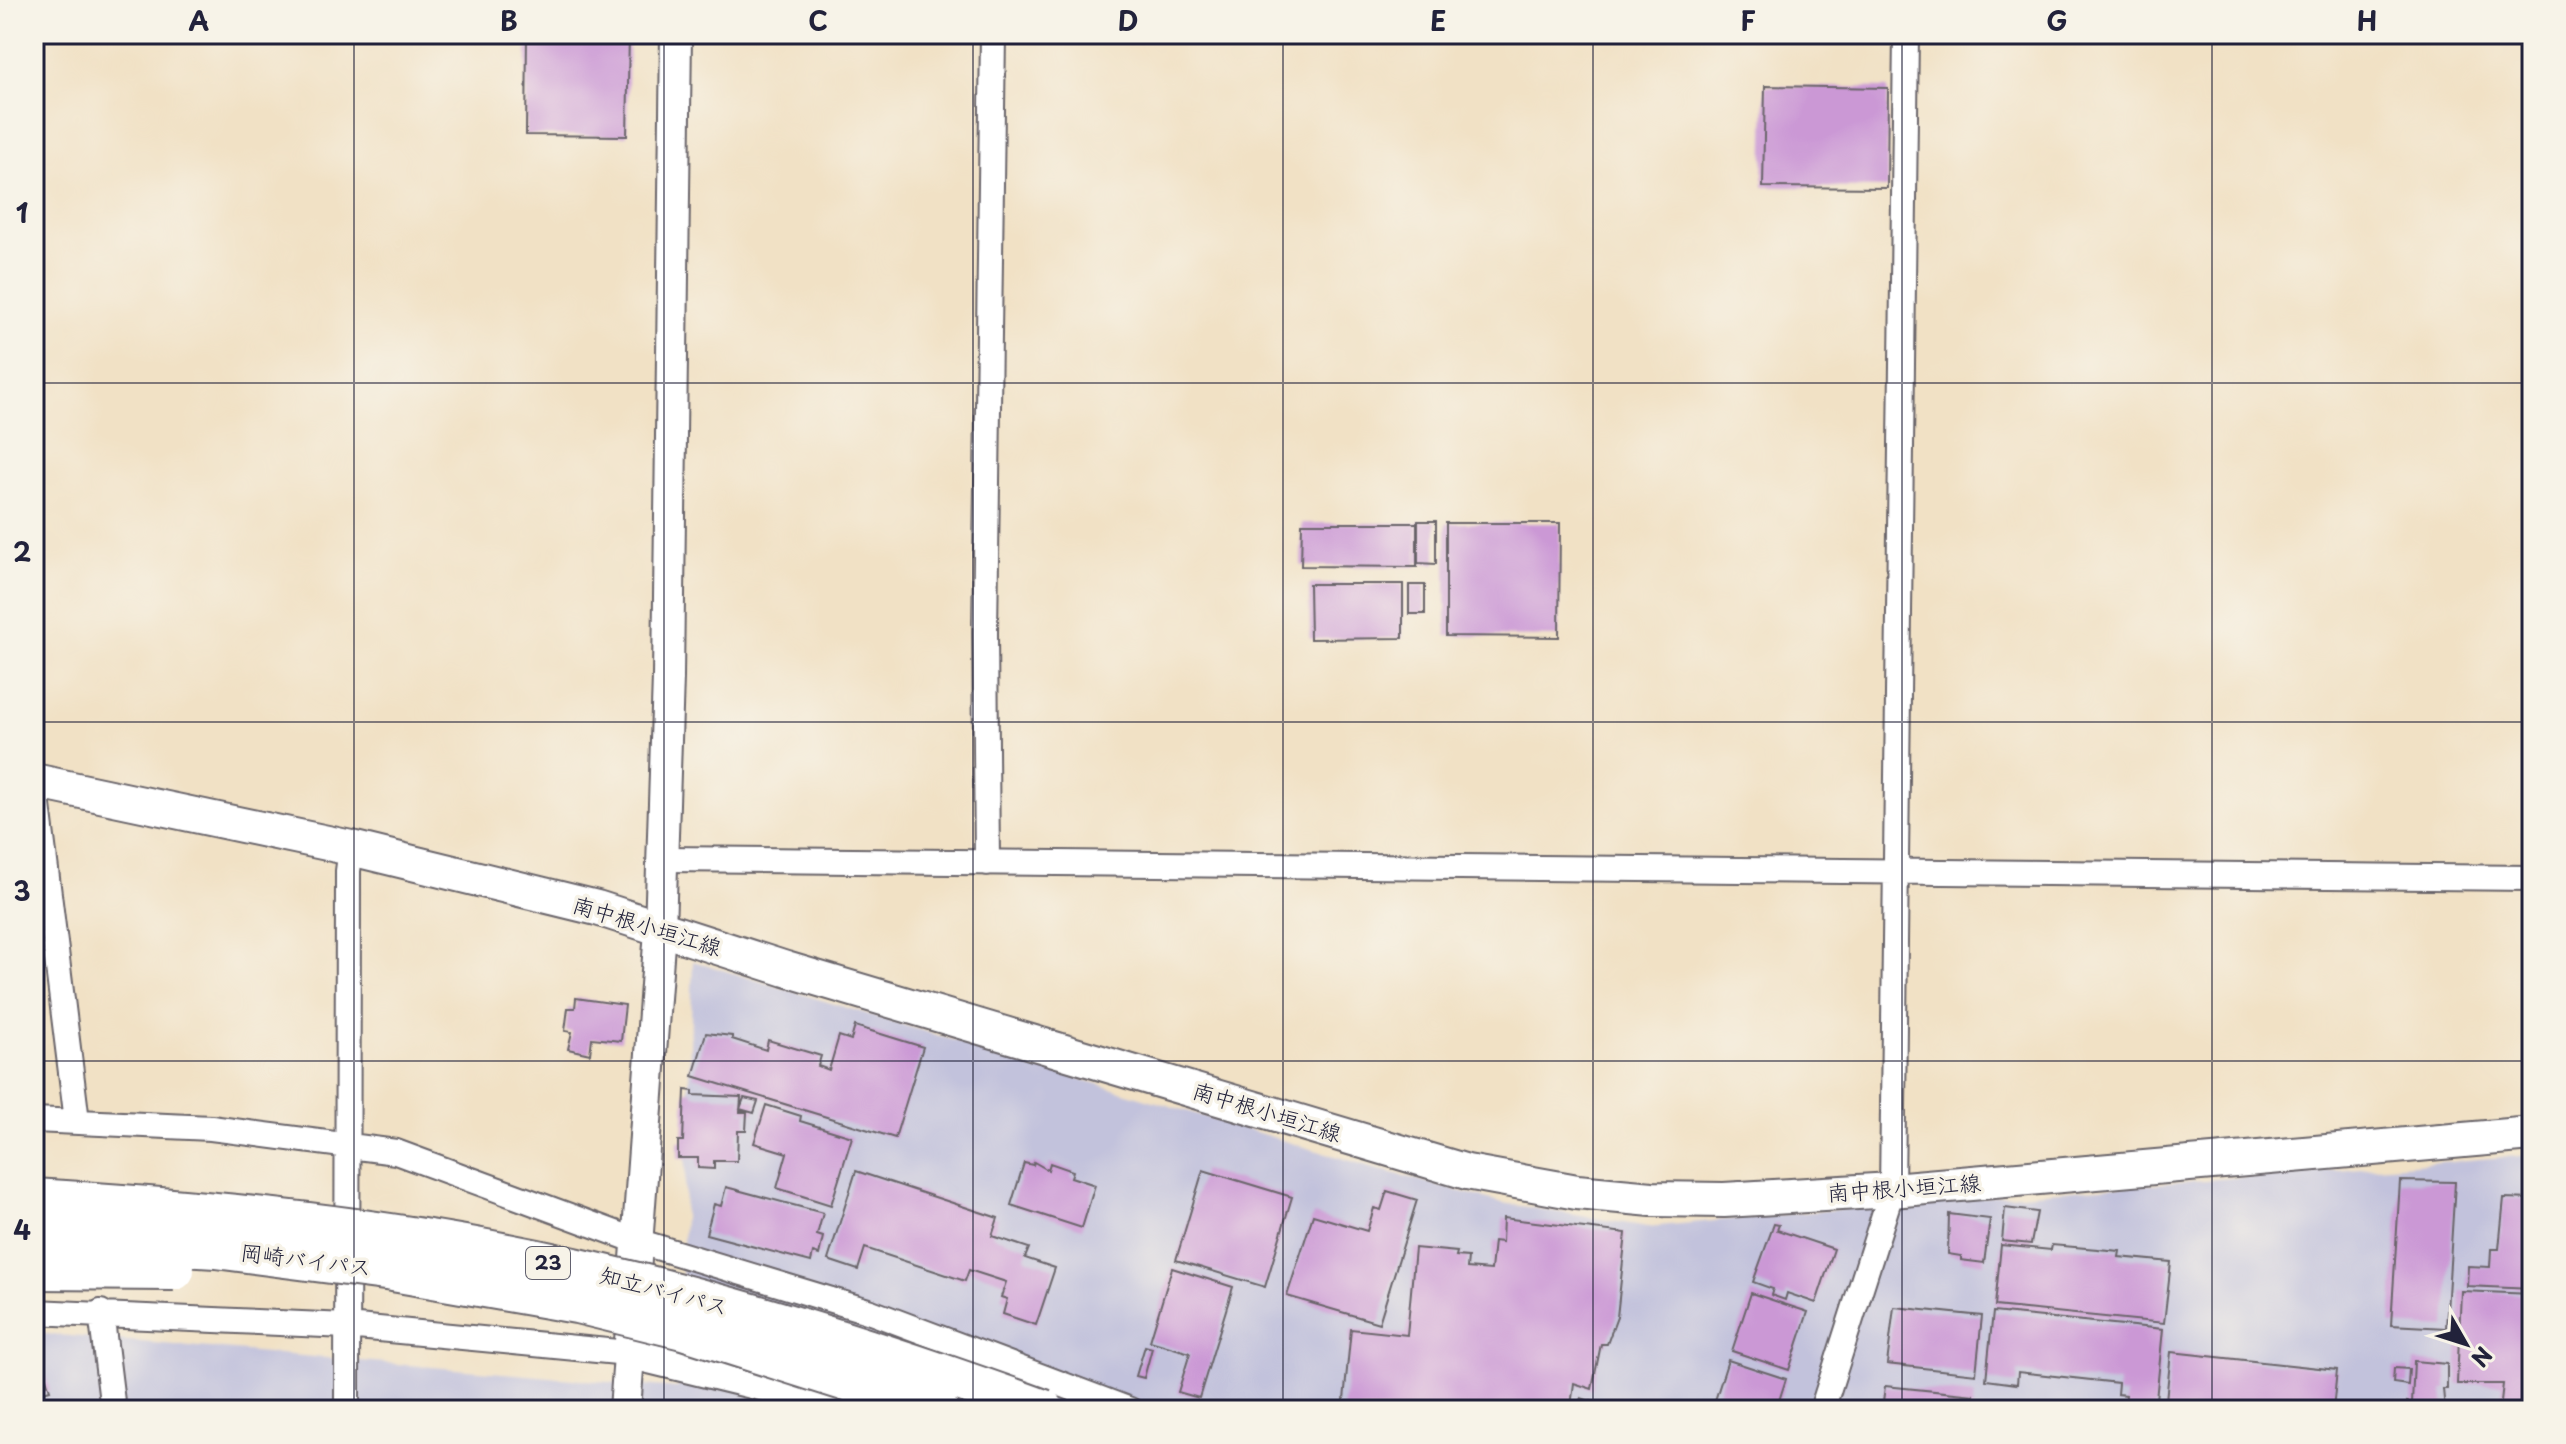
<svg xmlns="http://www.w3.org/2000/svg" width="2566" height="1444" font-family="'Playpen Sans','Klee One',sans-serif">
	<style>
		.industrial { fill: #c2c2dc }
		.building { fill: #cb98d5 }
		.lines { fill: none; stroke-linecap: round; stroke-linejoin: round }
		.minor-casing { stroke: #6a656b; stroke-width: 28 }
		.tertiary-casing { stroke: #6a656b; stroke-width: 34 }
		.secondary-casing { stroke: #6a656b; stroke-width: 38 }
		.minor { stroke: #fff; stroke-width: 24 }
		.tertiary { stroke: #fff; stroke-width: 30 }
		.secondary { stroke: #fff; stroke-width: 34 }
		.trunk-bridge-casing { stroke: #6a656b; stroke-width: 44; stroke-linecap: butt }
		.trunk-bridge { stroke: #fff; stroke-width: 40 }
		.grid { fill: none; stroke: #22223b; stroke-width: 2; stroke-opacity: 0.55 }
		.labels { text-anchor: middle; stroke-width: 7; stroke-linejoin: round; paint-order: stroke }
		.shield { fill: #f7f3e8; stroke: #62616f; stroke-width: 2 }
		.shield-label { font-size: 20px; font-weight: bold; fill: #22223b }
		.street-label { font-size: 22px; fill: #22223b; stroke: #f7f3e8 }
		.neatline { fill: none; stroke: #22223b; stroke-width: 3 }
		.grid-label { font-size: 26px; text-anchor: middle; font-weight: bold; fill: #22223b }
	</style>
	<rect width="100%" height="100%" fill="#f7f3e8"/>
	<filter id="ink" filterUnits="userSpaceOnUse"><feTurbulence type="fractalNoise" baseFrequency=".0125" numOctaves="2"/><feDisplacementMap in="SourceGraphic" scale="16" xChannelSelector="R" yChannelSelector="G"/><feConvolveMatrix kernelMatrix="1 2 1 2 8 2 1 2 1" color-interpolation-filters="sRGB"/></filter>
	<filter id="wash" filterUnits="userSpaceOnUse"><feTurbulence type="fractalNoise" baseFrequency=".006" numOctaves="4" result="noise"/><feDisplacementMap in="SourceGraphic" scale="32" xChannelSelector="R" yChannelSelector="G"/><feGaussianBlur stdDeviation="1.8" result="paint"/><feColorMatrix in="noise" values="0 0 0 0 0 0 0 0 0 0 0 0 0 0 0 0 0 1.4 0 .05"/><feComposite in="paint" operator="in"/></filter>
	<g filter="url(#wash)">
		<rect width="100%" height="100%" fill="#f1e1c5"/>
		<path class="industrial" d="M 693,961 L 1374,1168 L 1503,1203 L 1648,1227 L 1916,1202 L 2532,1155 L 2532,1410 L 34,1410 L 34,1333 L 678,1388 Z"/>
		<g id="blocks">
			<path class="building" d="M 527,34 L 629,34 L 627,136 L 526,135 Z
				M 1765,86 L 1888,88 L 1887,188 L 1763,187 Z
				M 1418,521 L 1436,521 L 1436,564 L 1418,563 Z
				M 1302,523 L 1417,523 L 1417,567 L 1301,566 Z
				M 1446,523 L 1560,523 L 1559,637 L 1446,636 Z
				M 1309,584 L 1403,584 L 1403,638 L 1310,639 Z
				M 1409,585 L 1425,585 L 1425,614 L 1409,614 Z
				M 576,998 L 625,1005 L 621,1041 L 592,1038 L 590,1054 L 568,1049 L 572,1032 L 565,1031 L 568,1008 L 575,1008 Z
				M 855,1026 L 923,1047 L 895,1138 L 693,1076 L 706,1033 L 732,1036 L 732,1039 L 766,1050 L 768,1040 L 821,1056 L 818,1066 L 829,1070 L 839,1036 L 851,1040 Z
				M 685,1090 L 693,1091 L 693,1095 L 741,1097 L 740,1112 L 747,1112 L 746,1131 L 738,1131 L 737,1161 L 714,1161 L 714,1169 L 698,1168 L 698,1158 L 678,1158 L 678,1141 L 683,1141 Z
				M 744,1098 L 758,1101 L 754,1113 L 740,1109 Z
				M 766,1105 L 801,1116 L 800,1121 L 852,1137 L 831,1205 L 777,1188 L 787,1153 L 754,1143 Z
				M 1034,1162 L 1048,1170 L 1050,1163 L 1073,1171 L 1071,1177 L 1095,1185 L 1082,1228 L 1011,1205 L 1024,1163 L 1033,1165 Z
				M 1203,1170 L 1292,1197 L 1265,1287 L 1176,1260 Z
				M 856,1171 L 998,1218 L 992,1236 L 1029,1248 L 1025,1258 L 1055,1268 L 1036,1325 L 1003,1314 L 1007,1299 L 1001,1297 L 1006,1282 L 969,1270 L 965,1281 L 865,1248 L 858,1270 L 828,1260 Z
				M 2400,1181 L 2455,1182 L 2446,1328 L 2391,1325 Z
				M 726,1187 L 823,1213 L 817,1235 L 823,1237 L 819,1255 L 813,1253 L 811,1262 L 706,1234 L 714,1204 L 721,1206 Z
				M 1387,1191 L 1417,1200 L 1379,1323 L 1287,1296 L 1313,1215 L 1367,1231 L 1374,1208 L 1381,1210 Z
				M 2504,1198 L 2532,1199 L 2532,1289 L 2467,1286 L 2468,1266 L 2490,1267 L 2491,1249 L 2499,1249 Z
				M 2005,1208 L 2037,1212 L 2031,1244 L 2002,1241 Z
				M 1949,1214 L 1990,1219 L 1984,1263 L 1961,1260 L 1961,1256 L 1948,1254 Z
				M 1503,1218 L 1626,1233 L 1617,1317 L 1607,1344 L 1601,1344 L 1592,1389 L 1574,1383 L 1571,1406 L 1553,1404 L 1552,1410 L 1343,1410 L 1351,1329 L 1407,1335 L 1415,1248 L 1457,1252 L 1456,1256 L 1468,1257 L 1467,1268 L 1491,1270 L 1494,1241 L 1502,1242 Z
				M 1774,1224 L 1779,1225 L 1777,1230 L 1834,1249 L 1816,1303 L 1787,1293 L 1785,1300 L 1771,1295 L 1773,1289 L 1753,1282 Z
				M 2001,1245 L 2051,1250 L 2052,1245 L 2120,1251 L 2119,1257 L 2171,1262 L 2164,1323 L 1995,1306 Z
				M 1172,1268 L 1233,1287 L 1199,1398 L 1178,1392 L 1190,1353 L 1150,1341 Z
				M 2461,1291 L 2532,1294 L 2532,1410 L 2500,1410 L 2503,1384 L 2457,1384 Z
				M 1751,1293 L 1808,1312 L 1789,1370 L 1732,1351 Z
				M 1894,1307 L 1982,1316 L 1976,1374 L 1887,1364 Z
				M 1993,1312 L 2163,1329 L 2155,1410 L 2125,1410 L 2126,1395 L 2117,1394 L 2118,1383 L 2018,1372 L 2017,1384 L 1986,1380 Z
				M 1145,1346 L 1152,1348 L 1144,1378 L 1136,1376 Z
				M 2171,1352 L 2337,1370 L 2333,1410 L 2165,1410 Z
				M 1728,1360 L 1786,1379 L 1776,1410 L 1712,1410 Z
				M 2414,1361 L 2447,1364 L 2447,1389 L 2443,1389 L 2445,1410 L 2407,1410 L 2407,1402 L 2412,1403 Z
				M 2394,1368 L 2409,1369 L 2408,1385 L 2393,1383 Z
				M 45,1375 L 50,1390 L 36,1394 L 34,1378 Z
				M 1885,1386 L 1974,1395 L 1972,1410 L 1882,1410 Z
				M 1581,1398 L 1614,1409 L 1614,1410 L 1575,1410 Z"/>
		</g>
	</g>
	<g filter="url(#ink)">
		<use href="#blocks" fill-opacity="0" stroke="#6a656b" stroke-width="2"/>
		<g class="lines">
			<defs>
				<path id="minor" d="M 35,781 L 77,1121
					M 663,859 L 2532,878
					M 987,863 L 985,633 L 993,34
					M 34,1120 L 211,1128 L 396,1152 L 637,1241 L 871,1312 L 1130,1410
					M 34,1312 L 347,1326 L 628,1353
					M 101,1312 L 113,1410
					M 347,1410 L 348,871 L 351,848
					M 1822,1410 L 1892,1190 L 1906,34"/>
				<path id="tertiary" d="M 628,1353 L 863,1410
					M 625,1410 L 660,930 L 668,677 L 676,34"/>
				<path id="secondary" d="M 34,781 L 351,848 L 597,908 L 786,969 L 1467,1172 L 1577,1192 L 1652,1199 L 1724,1200 L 1892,1190 L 2532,1134"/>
			</defs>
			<use href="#minor" class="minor-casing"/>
			<use href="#tertiary" class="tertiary-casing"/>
			<use href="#secondary" class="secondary-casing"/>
			<use href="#minor" class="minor"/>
			<use href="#tertiary" class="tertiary"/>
			<use href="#secondary" class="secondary"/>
			<defs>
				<path id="trunk-bridge" d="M 34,1199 C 215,1210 397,1228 574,1268 C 734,1304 890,1354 1044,1410
					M 34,1237 L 216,1248 L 393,1271 L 577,1303 L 683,1329 L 938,1410
					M 34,1269 L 174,1270"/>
			</defs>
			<use href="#trunk-bridge" class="trunk-bridge-casing"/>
			<use href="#trunk-bridge" class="trunk-bridge"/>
		</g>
	</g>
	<path class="grid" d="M 354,34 L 354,1410M 664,34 L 664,1410M 973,34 L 973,1410M 1283,34 L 1283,1410M 1593,34 L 1593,1410M 1902,34 L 1902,1410M 2212,34 L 2212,1410M 34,383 L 2532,383M 34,722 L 2532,722M 34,1061 L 2532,1061"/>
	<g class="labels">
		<rect class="shield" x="526" y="1247" width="44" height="32" rx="6"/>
		<g class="shield-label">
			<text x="548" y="1270">23</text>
		</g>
		<g class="street-label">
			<text transform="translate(647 926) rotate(17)" y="8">南中根小垣江線</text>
			<text transform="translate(1267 1112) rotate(17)" y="8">南中根小垣江線</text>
			<text transform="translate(1904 1188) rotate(-4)" y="8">南中根小垣江線</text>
			<text transform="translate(306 1260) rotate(7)" y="8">岡崎バイパス</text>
			<text transform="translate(664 1291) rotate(15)" y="8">知立バイパス</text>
		</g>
	</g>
	<rect width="2566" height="1444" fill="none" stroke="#f7f3e8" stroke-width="88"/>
	<g transform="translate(2466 1344) rotate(129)" stroke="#f7f3e8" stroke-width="6" paint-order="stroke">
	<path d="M0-6L14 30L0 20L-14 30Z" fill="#22223b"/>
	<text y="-12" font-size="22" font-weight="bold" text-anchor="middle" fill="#22223b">N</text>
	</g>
	<rect x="44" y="44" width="2478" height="1356" class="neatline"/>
	<g class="grid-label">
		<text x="199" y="31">A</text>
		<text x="509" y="31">B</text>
		<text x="818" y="31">C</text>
		<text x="1128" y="31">D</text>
		<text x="1438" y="31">E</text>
		<text x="1748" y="31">F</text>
		<text x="2057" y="31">G</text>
		<text x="2367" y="31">H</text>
		<text x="22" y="223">1</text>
		<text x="22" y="562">2</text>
		<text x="22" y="901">3</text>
		<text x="22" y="1240">4</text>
	</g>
</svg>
